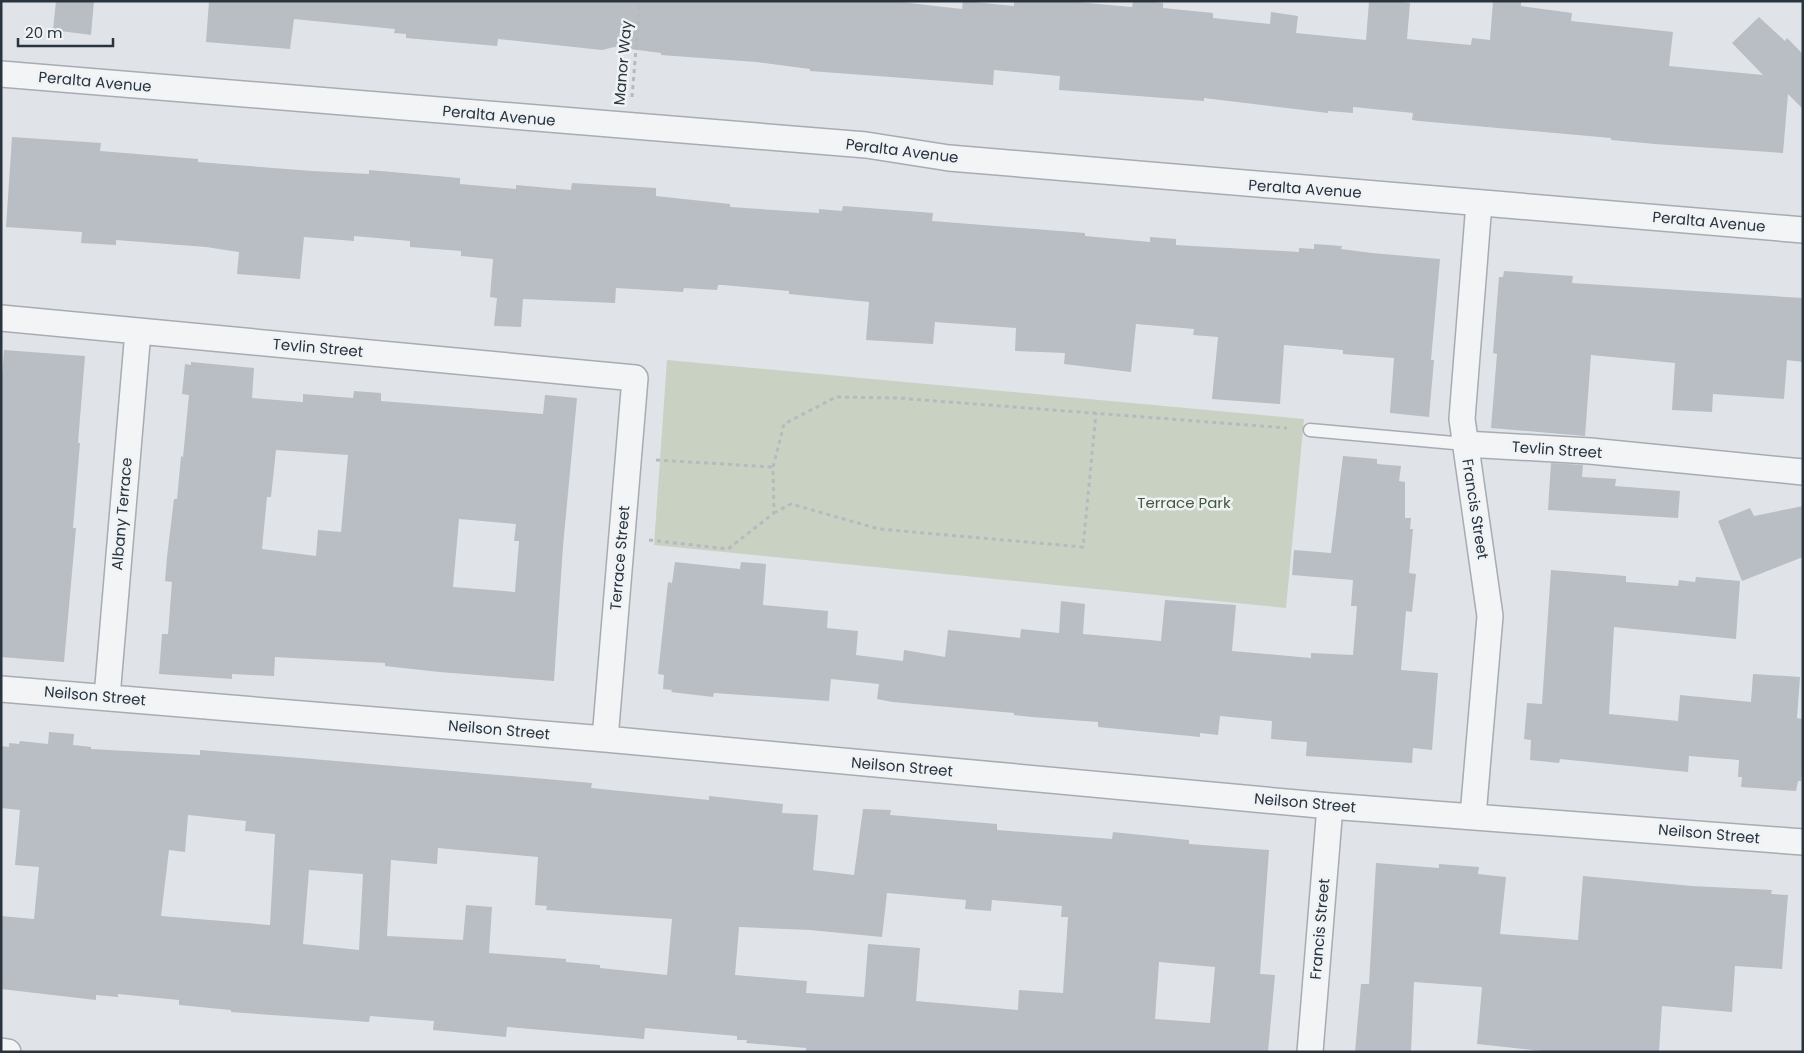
<svg xmlns="http://www.w3.org/2000/svg" width="1804" height="1053" font-family="Poppins,sans-serif">
	<style>
		.green { fill: #c8d1c2 }
		.building { fill: #b8bec4; fill-rule: evenodd }
		.lines { fill: none; stroke-linecap: round; stroke-linejoin: round }
		.service-casing { stroke: #a6acb2; stroke-width: 15 }
		.minor-casing { stroke: #a6acb2; stroke-width: 28 }
		.path { stroke: #b6babf; stroke-width: 3; stroke-dasharray: 4 4; stroke-linecap: butt }
		.service { stroke: #f2f4f6; stroke-width: 12 }
		.minor { stroke: #f2f4f6; stroke-width: 25 }
		.labels { text-anchor: middle; stroke-width: 5; stroke-linejoin: round; paint-order: stroke }
		.street-label { font-size: 15px; fill: #2a343e; stroke: #eff3f5 }
		.park-label { font-size: 15px; fill: #435839; stroke: #eff3f5 }
	</style>
	<rect width="100%" height="100%" fill="#e0e4e8"/>
	<path class="green" d="M 667,360 L 1304,419 L 1286,608 L 654,545 Z"/>
	<path class="building" d="M 56,1 L 94,1 L 91,35 L 53,30 Z
		M 209,1 L 892,1 L 962,9 L 963,1 L 1014,6 L 1014,1 L 1065,1 L 1132,7 L 1133,1 L 1144,1 L 1163,3 L 1163,8 L 1213,13 L 1213,18 L 1270,24 L 1271,12 L 1298,16 L 1296,33 L 1366,40 L 1369,1 L 1394,1 L 1410,3 L 1407,39 L 1471,45 L 1472,38 L 1490,40 L 1493,1 L 1521,1 L 1521,6 L 1572,13 L 1571,21 L 1673,32 L 1669,66 L 1763,75 L 1732,43 L 1759,17 L 1785,41 L 1787,38 L 1803,54 L 1803,109 L 1788,94 L 1783,153 L 1655,144 L 1611,140 L 1611,138 L 1419,121 L 1412,120 L 1413,113 L 1353,107 L 1353,113 L 1328,111 L 1328,113 L 1204,98 L 1204,101 L 1059,90 L 1060,76 L 994,70 L 993,85 L 944,81 L 810,71 L 810,69 L 756,62 L 661,55 L 661,53 L 614,47 L 602,50 L 498,39 L 497,46 L 406,38 L 406,34 L 394,33 L 395,29 L 294,19 L 290,49 L 206,42 Z
		M 12,137 L 101,143 L 100,151 L 198,159 L 198,162 L 312,171 L 369,174 L 369,170 L 460,178 L 460,184 L 516,189 L 516,185 L 571,190 L 572,183 L 656,188 L 656,196 L 730,204 L 730,207 L 819,213 L 819,209 L 842,211 L 843,206 L 933,213 L 932,221 L 1085,233 L 1085,236 L 1150,242 L 1150,237 L 1176,239 L 1176,245 L 1299,252 L 1299,248 L 1314,249 L 1314,244 L 1342,246 L 1341,249 L 1372,253 L 1440,259 L 1431,360 L 1434,360 L 1429,417 L 1390,413 L 1394,358 L 1343,354 L 1343,350 L 1284,345 L 1280,404 L 1212,399 L 1218,337 L 1193,335 L 1194,329 L 1136,324 L 1131,372 L 1064,364 L 1065,353 L 1015,351 L 1016,328 L 935,322 L 933,344 L 866,340 L 869,302 L 789,294 L 789,291 L 723,285 L 718,285 L 717,290 L 684,288 L 683,292 L 616,288 L 615,303 L 523,299 L 521,327 L 494,326 L 497,298 L 490,297 L 493,259 L 461,256 L 461,251 L 410,247 L 410,241 L 354,236 L 354,241 L 304,237 L 300,279 L 237,274 L 239,252 L 206,247 L 116,240 L 116,245 L 81,243 L 82,232 L 6,227 Z
		M 1504,271 L 1573,276 L 1572,283 L 1803,298 L 1803,362 L 1787,360 L 1784,399 L 1713,394 L 1712,412 L 1672,410 L 1675,363 L 1591,355 L 1585,436 L 1491,428 L 1497,354 L 1493,353 L 1499,277 L 1503,277 Z
		M 4,350 L 85,356 L 78,443 L 80,443 L 73,528 L 76,528 L 64,662 L 1,657 L 1,390 Z
		M 191,362 L 254,368 L 252,398 L 303,402 L 303,394 L 353,398 L 354,391 L 381,393 L 381,401 L 543,414 L 545,395 L 577,398 L 563,546 L 554,681 L 439,672 L 385,666 L 385,663 L 275,657 L 274,676 L 232,674 L 232,679 L 159,674 L 162,634 L 168,634 L 172,582 L 165,581 L 167,557 L 174,499 L 177,499 L 181,456 L 183,457 L 189,395 L 182,394 L 185,364 L 191,365 ZM 276,450 L 348,455 L 341,532 L 318,530 L 316,556 L 262,549 L 267,497 L 271,497 ZM 459,519 L 516,524 L 514,541 L 519,541 L 515,592 L 453,587 Z
		M 1343,456 L 1377,459 L 1377,464 L 1401,466 L 1399,481 L 1405,482 L 1405,518 L 1411,518 L 1410,529 L 1413,529 L 1409,573 L 1416,574 L 1412,612 L 1406,611 L 1401,670 L 1438,673 L 1432,750 L 1413,748 L 1412,763 L 1306,756 L 1307,742 L 1271,739 L 1272,721 L 1220,716 L 1218,735 L 1200,733 L 1200,737 L 1098,727 L 1098,722 L 1032,717 L 1014,715 L 1014,713 L 892,702 L 877,699 L 879,684 L 831,679 L 829,701 L 714,693 L 713,697 L 671,692 L 672,690 L 663,689 L 664,675 L 658,674 L 668,582 L 672,583 L 675,562 L 740,569 L 741,562 L 766,564 L 763,605 L 828,611 L 827,628 L 858,631 L 856,655 L 903,661 L 904,650 L 945,657 L 948,630 L 1020,638 L 1021,629 L 1059,633 L 1061,601 L 1085,604 L 1083,634 L 1161,641 L 1165,600 L 1236,605 L 1232,651 L 1311,658 L 1311,653 L 1353,655 L 1357,606 L 1351,606 L 1353,580 L 1292,575 L 1294,550 L 1331,553 Z
		M 1551,463 L 1583,465 L 1582,477 L 1616,479 L 1615,486 L 1680,491 L 1678,518 L 1548,510 Z
		M 1803,506 L 1803,557 L 1742,581 L 1718,521 L 1750,508 L 1754,516 Z
		M 1551,570 L 1626,576 L 1626,582 L 1678,586 L 1679,580 L 1695,582 L 1696,577 L 1740,581 L 1736,639 L 1614,627 L 1609,714 L 1678,721 L 1680,695 L 1751,702 L 1753,674 L 1800,677 L 1797,718 L 1803,719 L 1803,763 L 1801,781 L 1798,781 L 1796,791 L 1741,787 L 1742,777 L 1738,777 L 1739,760 L 1689,756 L 1688,772 L 1560,759 L 1559,763 L 1530,760 L 1531,740 L 1524,739 L 1527,703 L 1542,704 Z
		M 49,732 L 74,734 L 73,745 L 91,747 L 91,749 L 200,755 L 200,750 L 301,758 L 592,783 L 591,788 L 709,800 L 709,796 L 783,804 L 782,813 L 818,815 L 813,870 L 854,875 L 863,809 L 891,810 L 890,815 L 997,824 L 997,830 L 1010,831 L 1112,839 L 1113,832 L 1189,840 L 1189,844 L 1269,850 L 1260,974 L 1275,975 L 1268,1052 L 806,1052 L 806,1048 L 746,1043 L 747,1040 L 737,1040 L 737,1036 L 645,1028 L 644,1039 L 507,1027 L 506,1037 L 433,1030 L 434,1021 L 370,1016 L 369,1022 L 231,1012 L 231,1010 L 179,1005 L 179,1000 L 118,994 L 118,997 L 96,995 L 96,1000 L 1,989 L 1,916 L 34,919 L 39,867 L 15,865 L 20,810 L 1,808 L 1,746 L 9,747 L 9,743 L 19,744 L 20,741 L 48,744 ZM 188,815 L 246,821 L 245,831 L 275,834 L 270,925 L 161,916 L 169,850 L 185,852 ZM 438,848 L 538,857 L 535,905 L 547,906 L 546,910 L 672,919 L 667,975 L 600,968 L 600,965 L 566,962 L 566,959 L 489,953 L 492,907 L 466,905 L 463,940 L 387,936 L 391,860 L 437,864 ZM 309,870 L 363,874 L 359,950 L 303,944 ZM 887,893 L 966,900 L 965,909 L 991,911 L 992,900 L 1062,906 L 1061,917 L 1068,917 L 1063,993 L 1019,990 L 1018,1010 L 916,1001 L 920,948 L 868,944 L 864,997 L 806,993 L 807,981 L 735,975 L 739,927 L 810,930 L 882,937 ZM 1159,962 L 1215,967 L 1210,1023 L 1155,1019 Z
		M 1376,863 L 1439,868 L 1439,864 L 1479,867 L 1478,874 L 1506,877 L 1500,934 L 1578,940 L 1583,876 L 1692,886 L 1772,890 L 1771,894 L 1788,895 L 1782,969 L 1735,966 L 1732,1012 L 1662,1006 L 1659,1052 L 1551,1052 L 1477,1044 L 1482,987 L 1414,982 L 1411,1052 L 1355,1052 L 1361,984 L 1369,984 Z"/>
	<g class="lines">
		<defs>
			<path id="service" d="M 1310,430 L 1465,444"/>
			<path id="minor" d="M 1,74 L 866,145 L 949,158 L 1803,230
				M 1,318 L 635,378 L 605,739
				M 1465,444 L 1590,451 L 1803,472
				M 1,689 L 605,739 L 1330,806 L 1803,842
				M 107,697 L 138,331
				M 1473,816 L 1490,616 L 1462,419 L 1479,203
				M 1,1051 L 8,1052
				M 1310,1052 L 1330,806"/>
		</defs>
		<use href="#service" class="service-casing"/>
		<use href="#minor" class="minor-casing"/>
		<path class="path" d="M 632,97 L 640,1
			M 656,460 L 773,467
			M 774,513 L 791,504 L 879,529 L 1083,547 L 1096,413
			M 649,540 L 728,549 L 774,513 L 773,467 L 784,424 L 836,397 L 897,398 L 1287,428"/>
		<use href="#service" class="service"/>
		<use href="#minor" class="minor"/>
	</g>
	<g class="labels">
		<g class="street-label">
			<text transform="translate(623 63) rotate(-85)" y="5">Manor Way</text>
			<text transform="translate(95 82) rotate(5)" y="5">Peralta Avenue</text>
			<text transform="translate(499 116) rotate(5)" y="5">Peralta Avenue</text>
			<text transform="translate(902 151) rotate(7)" y="5">Peralta Avenue</text>
			<text transform="translate(1305 189) rotate(4)" y="5">Peralta Avenue</text>
			<text transform="translate(1709 222) rotate(5)" y="5">Peralta Avenue</text>
			<text transform="translate(318 348) rotate(5)" y="5">Tevlin Street</text>
			<text transform="translate(1557 450) rotate(4)" y="5">Tevlin Street</text>
			<text transform="translate(1475 509) rotate(81)" y="5">Francis Street</text>
			<text transform="translate(122 514) rotate(-85)" y="5">Albany Terrace</text>
			<text transform="translate(620 558) rotate(-85)" y="5">Terrace Street</text>
			<text transform="translate(95 696) rotate(5)" y="5">Neilson Street</text>
			<text transform="translate(499 730) rotate(5)" y="5">Neilson Street</text>
			<text transform="translate(902 767) rotate(5)" y="5">Neilson Street</text>
			<text transform="translate(1305 803) rotate(5)" y="5">Neilson Street</text>
			<text transform="translate(1709 834) rotate(5)" y="5">Neilson Street</text>
			<text transform="translate(1320 929) rotate(-85)" y="5">Francis Street</text>
		</g>
		<g class="park-label">
			<text x="1184" y="508">Terrace Park</text>
		</g>
	</g>
	<rect width="1804" height="1053" fill="none" stroke="#2a343e" stroke-width="5"/>
	<path d="M18 38v8h95v-8" fill="none" stroke="#2a343e" stroke-width="2.5"/>
	<text x="25" y="38" font-size="15" fill="#2a343e" stroke="#eff3f5" stroke-width="4" paint-order="stroke">20 m</text>
</svg>
